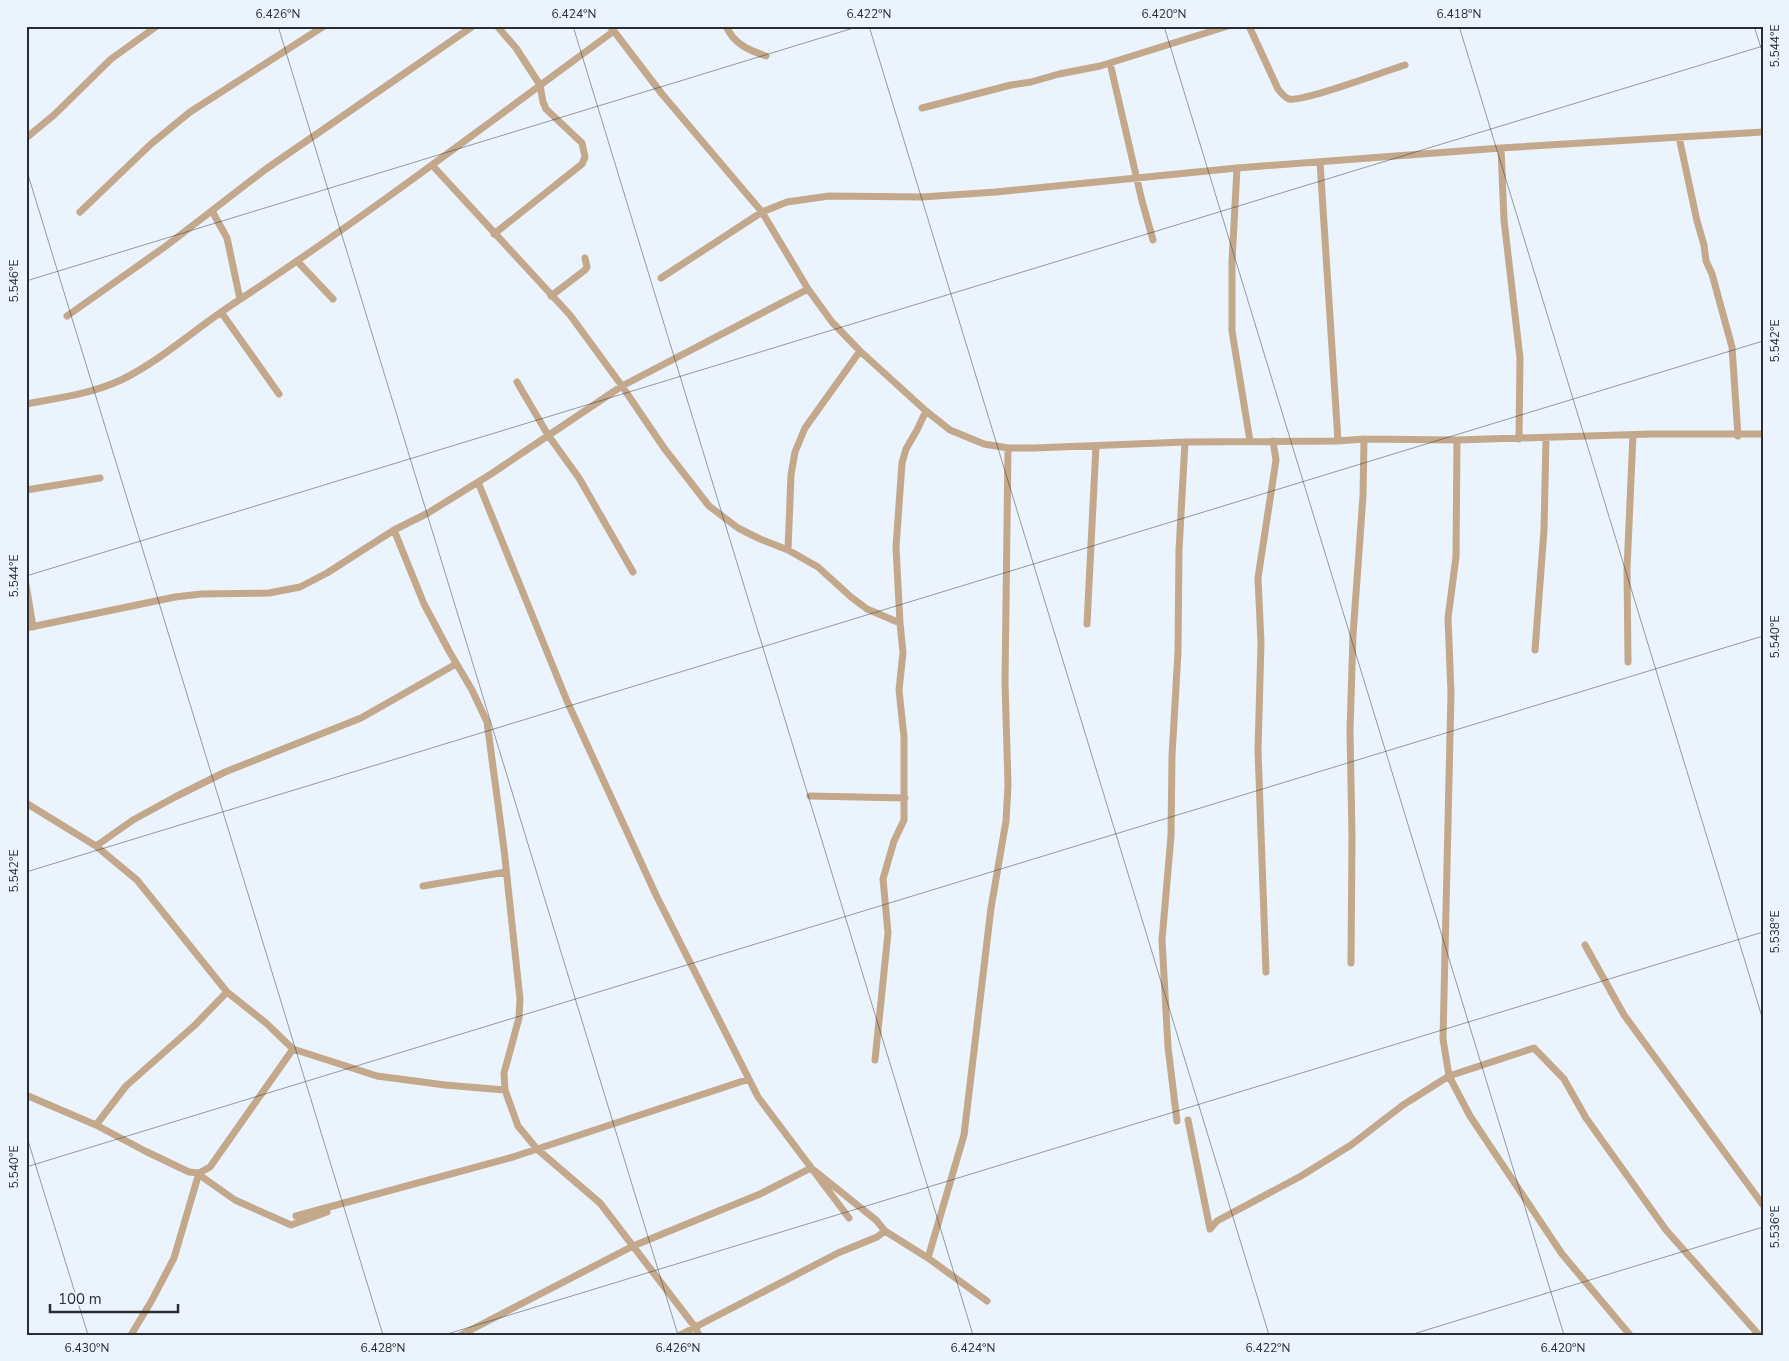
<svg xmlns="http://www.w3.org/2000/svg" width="1789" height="1361" font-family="'Nunito Sans',sans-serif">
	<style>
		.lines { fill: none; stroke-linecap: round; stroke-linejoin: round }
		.street { stroke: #c3a88b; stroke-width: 7 }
		.ticks { fill: none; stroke: #292c30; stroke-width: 1; stroke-opacity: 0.45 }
		.neatline { fill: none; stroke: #292c30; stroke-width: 2 }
		.ticks-label { font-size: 12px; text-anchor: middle; fill: #292c30 }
	</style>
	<rect width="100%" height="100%" fill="#ebf3fc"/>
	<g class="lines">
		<path class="street" d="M 610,26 L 662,94 L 762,212 L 808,289 L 832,322 L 860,351 L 926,411 L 950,430 L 984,444 L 1008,448 L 1034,448 L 1185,442 L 1338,441 L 1364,439 L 1457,440 L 1651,434 L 1763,434
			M 726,26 C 734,44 748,50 766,56
			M 1249,26 L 1278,89 C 1281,93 1284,97 1289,99 C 1304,102 1385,71 1405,65
			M 1110,63 L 1142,201 L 1153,240
			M 922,108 L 1011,85 L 1031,82 L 1059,74 L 1100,66 L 1228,26
			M 1679,137 L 1697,221 L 1704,245 L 1706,261 L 1712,274 L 1732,347 L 1738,436
			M 26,138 L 54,115 L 111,59 L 157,26
			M 1501,148 L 1504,220 L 1520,358 L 1519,439
			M 1320,162 L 1338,441
			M 432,165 L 570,315 L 622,386 L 664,448 L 709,506 L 738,528 L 760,539 L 788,550 L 818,567 L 851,597 L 867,609 L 900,623 L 896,547 L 902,463 L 906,449 L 917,430 L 926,411
			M 1237,168 L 1232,262 L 1232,331 L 1250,441
			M 212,211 L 227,238 L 240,299
			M 80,212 L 151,144 L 190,112 L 324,26
			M 494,234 L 582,164 L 585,157 L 582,143 L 546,109 L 543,102 L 540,85 L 516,48 L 497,26
			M 298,262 L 333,299
			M 661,278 L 762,212 L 787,202 L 829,196 L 922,197 L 996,192 L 1237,168 L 1501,148 L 1763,132
			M 551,296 L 585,270 L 587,267 L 585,258
			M 221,312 L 279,394
			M 67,316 L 166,246 L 266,169 L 473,26
			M 517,382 L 548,435 L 579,478 L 633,572
			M 26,404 C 58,398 91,394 121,380 C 162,360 196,328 233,304 C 364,218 488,123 614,31
			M 1457,440 L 1456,557 L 1448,618 L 1451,693 L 1443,1039 L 1449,1076 L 1470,1116 L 1562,1254 L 1630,1335
			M 478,482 L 567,701 L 656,895 L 758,1097 L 849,1218
			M 26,490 L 100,478
			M 394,530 L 424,604 L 449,651 L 472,690 L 487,722 L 504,849 L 520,999 L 519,1018 L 504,1073 L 505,1090 L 518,1126 L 537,1149 L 600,1203 L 695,1327 L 699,1335
			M 788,550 L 791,475 L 795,452 L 805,428 L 860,351
			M 26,584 L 33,627
			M 1087,624 L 1096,446
			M 26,628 L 175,597 L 201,594 L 269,593 L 300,587 L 327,573 L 394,530 L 428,513 L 491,474 L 622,386 L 808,289
			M 1535,650 L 1544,530 L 1546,438
			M 1628,662 L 1627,569 L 1633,435
			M 810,796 L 905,798
			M 26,803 L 96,846 L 137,880 L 227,992 L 266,1023 L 293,1049 L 377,1076 L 445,1085 L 505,1090
			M 96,846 L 133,820 L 175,797 L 225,772 L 361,718 L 456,664
			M 423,886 L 506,872
			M 1585,945 L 1624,1015 L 1763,1205
			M 1351,963 L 1352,836 L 1350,730 L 1353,635 L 1363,496 L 1364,439
			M 1266,972 L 1258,750 L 1261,643 L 1258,578 L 1276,460 L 1273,441
			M 875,1060 L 888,933 L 883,879 L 894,841 L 904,820 L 904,737 L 899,690 L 903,653 L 900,623
			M 26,1095 L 96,1125 L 145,1151 L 189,1172 L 199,1173 L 210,1167 L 293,1049
			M 1188,1120 L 1210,1229 L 1217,1221 L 1301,1176 L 1351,1145 L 1403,1105 L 1449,1076 L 1534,1048 L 1564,1079 L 1586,1118 L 1666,1230 L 1759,1335
			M 1177,1121 L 1168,1047 L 1162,940 L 1171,836 L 1172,756 L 1178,652 L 1179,550 L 1185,442
			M 96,1125 L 126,1086 L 195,1025 L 227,992
			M 198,1174 L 235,1200 L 291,1225 L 327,1212
			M 377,1194 L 296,1216 L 513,1157 L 749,1079
			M 928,1258 L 964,1135 L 991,908 L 1006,821 L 1008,785 L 1005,682 L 1008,448
			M 131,1335 L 152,1300 L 174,1258 L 199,1173
			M 461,1335 L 633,1246 L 760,1194 L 811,1168 L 876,1220 L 885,1231 L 928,1258 L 987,1301
			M 680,1335 L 838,1253 L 877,1237 L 885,1231"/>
	</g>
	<path class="ticks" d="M 278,26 L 678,1335M 573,26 L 973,1335M 869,26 L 1269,1335M 1164,26 L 1564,1335M 1459,26 L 1763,1020M 1754,26 L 1763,54M 26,168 L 383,1335M 26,281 L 860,26M 26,576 L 1763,46M 26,872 L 1763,341M 26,1134 L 88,1335M 26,1167 L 1763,636M 444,1335 L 1763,932M 1410,1335 L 1763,1227"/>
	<rect width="1789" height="1361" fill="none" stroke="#ebf3fc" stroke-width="55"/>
	<path d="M50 1304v8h128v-8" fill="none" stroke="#292c30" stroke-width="2.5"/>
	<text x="58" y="1304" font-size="15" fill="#292c30" stroke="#ebf3fc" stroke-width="4" paint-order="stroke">100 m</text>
	<rect x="28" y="28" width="1734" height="1306" class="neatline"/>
	<g class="ticks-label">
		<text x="278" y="18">6.426°N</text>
		<text x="574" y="18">6.424°N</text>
		<text x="869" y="18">6.422°N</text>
		<text x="1164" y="18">6.420°N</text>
		<text x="1459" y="18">6.418°N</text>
		<text transform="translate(1775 46) rotate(-90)" y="4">5.544°E</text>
		<text transform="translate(14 281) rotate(-90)" y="4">5.546°E</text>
		<text transform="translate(1775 341) rotate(-90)" y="4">5.542°E</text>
		<text transform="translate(14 576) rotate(-90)" y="4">5.544°E</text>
		<text transform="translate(1775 637) rotate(-90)" y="4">5.540°E</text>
		<text transform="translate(14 871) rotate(-90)" y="4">5.542°E</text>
		<text transform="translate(1775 932) rotate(-90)" y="4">5.538°E</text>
		<text transform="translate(14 1167) rotate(-90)" y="4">5.540°E</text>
		<text transform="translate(1775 1227) rotate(-90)" y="4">5.536°E</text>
		<text x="87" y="1352">6.430°N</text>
		<text x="383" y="1352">6.428°N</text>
		<text x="678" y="1352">6.426°N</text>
		<text x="973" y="1352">6.424°N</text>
		<text x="1268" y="1352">6.422°N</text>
		<text x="1563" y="1352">6.420°N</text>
	</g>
</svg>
